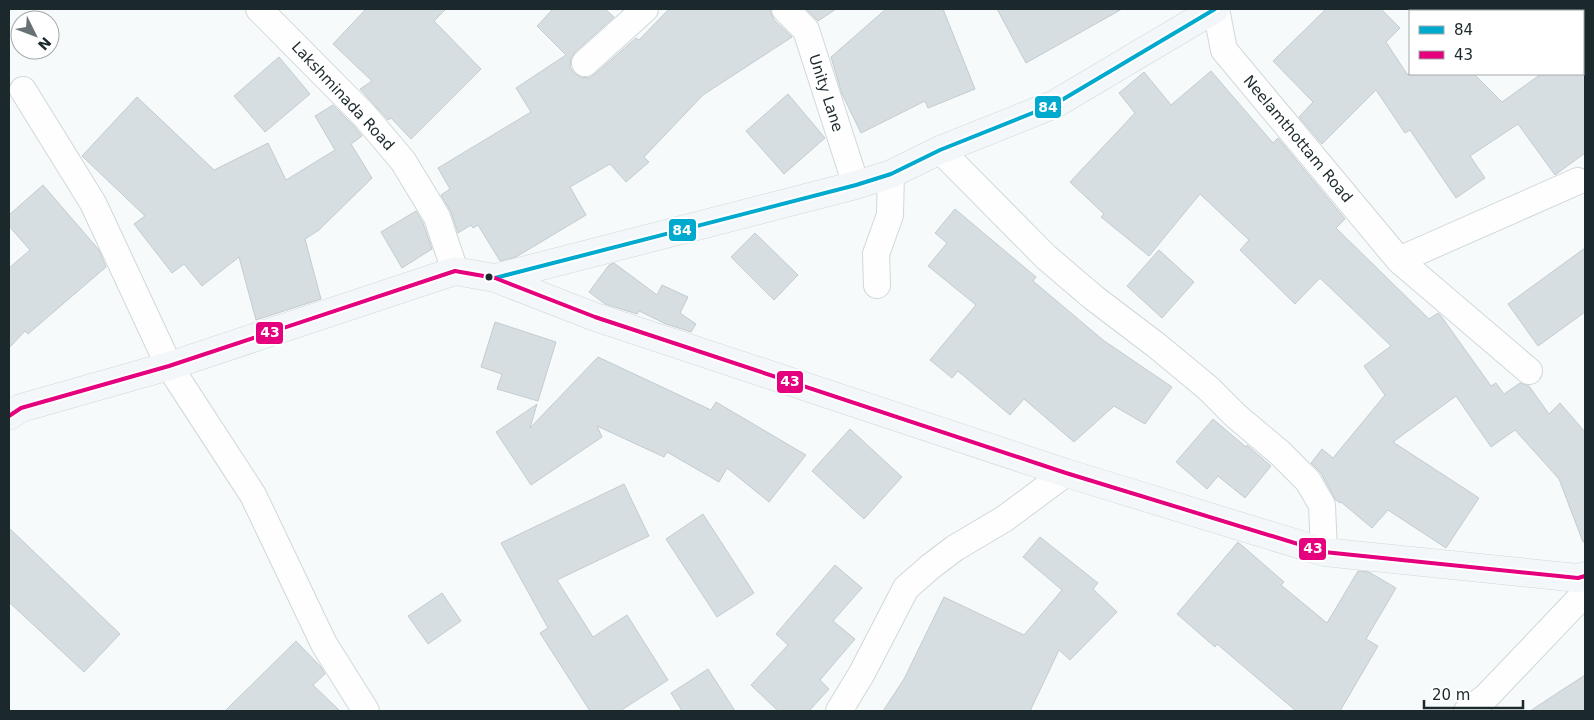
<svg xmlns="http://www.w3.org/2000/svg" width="1594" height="720" font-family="'DejaVu Sans',sans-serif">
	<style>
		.building { fill: #d6dee1; stroke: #c4cccf }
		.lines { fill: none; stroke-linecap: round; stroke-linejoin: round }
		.street-casing { stroke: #d0d8da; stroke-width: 28 }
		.secondary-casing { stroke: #d0d8da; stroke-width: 29 }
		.street { stroke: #fefefe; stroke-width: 26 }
		.secondary { stroke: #f3f7f9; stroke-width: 28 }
		.bus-1-casing { stroke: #fff; stroke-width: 8 }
		.bus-2-casing { stroke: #fff; stroke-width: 8 }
		.bus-1 { stroke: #00a9ce; stroke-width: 4 }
		.bus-2 { stroke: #e5007d; stroke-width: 4 }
		.bus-dot { fill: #1b282c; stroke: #fff; stroke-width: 2 }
		.labels { text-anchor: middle; stroke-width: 4.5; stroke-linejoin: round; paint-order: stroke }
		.street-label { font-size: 15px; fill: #1b282c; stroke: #fff }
		.line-badge { stroke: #fff; stroke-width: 2 }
		.badge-label { font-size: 14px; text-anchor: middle; font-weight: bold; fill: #fff }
	</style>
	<rect width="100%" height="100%" fill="#f6fafb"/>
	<path class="building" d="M 366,9 L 446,9 L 434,21 L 481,69 L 411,139 L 391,118 L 388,120 L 360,89 L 372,81 L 333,44 Z
		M 553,9 L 605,9 L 614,17 L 575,52 L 571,58 L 570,67 L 574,73 L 581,77 L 589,78 L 595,74 L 636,38 L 639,40 L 669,9 L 770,9 L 771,13 L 774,20 L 792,37 L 703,95 L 644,157 L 649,162 L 626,182 L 610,164 L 570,187 L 586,215 L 516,257 L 500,261 L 478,225 L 473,228 L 471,225 L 458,233 L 451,212 L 441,195 L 450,189 L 438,168 L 531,112 L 516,88 L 566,55 L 537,26 Z
		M 806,9 L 836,9 L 818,21 Z
		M 886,9 L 943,9 L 975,89 L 928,108 L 925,101 L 861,133 L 842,94 L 831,57 Z
		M 997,9 L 1122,9 L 1026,63 Z
		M 1326,9 L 1381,9 L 1400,28 L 1386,42 L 1407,74 L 1474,74 L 1502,102 L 1541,74 L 1585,74 L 1585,153 L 1555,175 L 1518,124 L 1470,156 L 1485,178 L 1456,198 L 1410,130 L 1405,133 L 1376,90 L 1322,144 L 1299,117 L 1313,102 L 1273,61 Z
		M 279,57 L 310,94 L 265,132 L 234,96 Z
		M 1211,71 L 1273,143 L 1278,138 L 1345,219 L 1336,228 L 1429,319 L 1438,313 L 1441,316 L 1491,386 L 1496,383 L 1504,394 L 1520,383 L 1529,386 L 1549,414 L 1560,403 L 1585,432 L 1585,542 L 1583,542 L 1559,479 L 1515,430 L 1491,447 L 1456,396 L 1393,442 L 1479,498 L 1446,548 L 1388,510 L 1372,528 L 1341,502 L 1340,503 L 1335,499 L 1321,473 L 1311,463 L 1322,449 L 1333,458 L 1385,395 L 1364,366 L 1391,346 L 1320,278 L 1295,304 L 1240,250 L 1249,240 L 1200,194 L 1149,256 L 1101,217 L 1104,214 L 1070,182 L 1135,113 L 1119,93 L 1144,72 L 1171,105 Z
		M 788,94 L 825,138 L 784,174 L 746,131 Z
		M 137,97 L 214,170 L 268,143 L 286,180 L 335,150 L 315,116 L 333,105 L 353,125 L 362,136 L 351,144 L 372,178 L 319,230 L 305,239 L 321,299 L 256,320 L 239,257 L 202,286 L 184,264 L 172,273 L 134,224 L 145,216 L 82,156 Z
		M 43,185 L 99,250 L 106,267 L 28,334 L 25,331 L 9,348 L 9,268 L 30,250 L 9,226 L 9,215 Z
		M 955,209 L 1036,277 L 1033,281 L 1103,340 L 1172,387 L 1145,424 L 1114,406 L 1074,442 L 1024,399 L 1010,415 L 958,371 L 952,378 L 930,360 L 976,305 L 928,266 L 947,243 L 935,233 Z
		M 416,211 L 423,223 L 432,249 L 402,268 L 381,232 Z
		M 755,233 L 798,275 L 774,300 L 731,257 Z
		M 1585,248 L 1585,312 L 1538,346 L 1508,304 Z
		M 1159,250 L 1194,282 L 1162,318 L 1127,286 Z
		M 614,263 L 657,295 L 662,285 L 688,297 L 680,313 L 696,324 L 691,332 L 666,324 L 639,311 L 637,314 L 605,304 L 589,292 L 609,265 Z
		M 495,322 L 556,342 L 538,401 L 497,389 L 502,374 L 481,367 Z
		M 598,357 L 711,410 L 716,402 L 806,455 L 769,502 L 727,468 L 719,482 L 667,452 L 664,457 L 597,426 L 602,437 L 531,485 L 496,432 L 537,404 L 530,428 Z
		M 1213,419 L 1246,447 L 1247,445 L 1271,466 L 1245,498 L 1218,476 L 1207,489 L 1176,462 Z
		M 850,429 L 902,477 L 864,519 L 812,471 Z
		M 624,484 L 649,536 L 557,580 L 593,637 L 627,615 L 668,680 L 620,711 L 590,711 L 540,633 L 548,628 L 501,543 Z
		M 703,514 L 754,593 L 717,617 L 666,539 Z
		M 9,528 L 120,634 L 84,672 L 9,602 Z
		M 1040,537 L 1098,583 L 1093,589 L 1117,612 L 1070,660 L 1059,650 L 1030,711 L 883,711 L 904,679 L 944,597 L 1024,635 L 1062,590 L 1023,557 Z
		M 1238,542 L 1284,582 L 1281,585 L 1327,623 L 1358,571 L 1369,572 L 1396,588 L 1366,639 L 1378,646 L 1340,711 L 1296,711 L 1217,644 L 1215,647 L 1177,614 Z
		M 835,565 L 862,588 L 833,621 L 855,639 L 820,680 L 829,689 L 809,711 L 778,711 L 751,685 L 788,645 L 776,634 Z
		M 442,593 L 461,621 L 428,644 L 408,616 Z
		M 296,641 L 321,667 L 325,674 L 313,685 L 340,711 L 225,711 Z
		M 708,669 L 735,711 L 682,711 L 671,693 Z
		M 1585,675 L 1585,711 L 1530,711 Z"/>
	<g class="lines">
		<defs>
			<path id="street" d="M 259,9 L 364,115 L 403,161 L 437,217 L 455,271
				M 785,9 L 806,30 L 856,185
				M 1216,9 L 1224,50 L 1399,260
				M 585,63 L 645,9
				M 23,90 L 93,203 L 169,366 L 253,495 L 324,644 L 366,711
				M 940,150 L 1046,257 L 1094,298 L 1156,345 L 1208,388 L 1236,416 L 1280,453 L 1308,481 L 1322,505 L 1324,552
				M 877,285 L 876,254 L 890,215 L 891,174
				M 1529,371 L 1399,260 L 1578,181
				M 839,711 L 862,673 L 906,588 L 930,567 L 955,548 L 1004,519 L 1066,473
				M 1467,711 L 1486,697 L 1585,593"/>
			<path id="secondary" d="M 495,278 L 856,185 L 891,174 L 940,150 L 1055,104 L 1215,9
				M 9,416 L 21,408 L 169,366 L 455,271 L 495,278 L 595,317 L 1066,473 L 1324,552 L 1578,578 L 1585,576"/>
		</defs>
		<use href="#street" class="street-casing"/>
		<use href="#secondary" class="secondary-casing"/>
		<use href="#street" class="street"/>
		<use href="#secondary" class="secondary"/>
		<defs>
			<path id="bus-1" d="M 495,278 L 856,185 L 891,174 L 940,150 L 1055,104 L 1215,9"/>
			<path id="bus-2" d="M 9,416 L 21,408 L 169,366 L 455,271 L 495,278 L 595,317 L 1066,473 L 1324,552 L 1578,578 L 1585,576"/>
		</defs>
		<use href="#bus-1" class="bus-1-casing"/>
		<use href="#bus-2" class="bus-2-casing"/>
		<use href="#bus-1" class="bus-1"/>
		<use href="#bus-2" class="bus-2"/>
	</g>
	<circle class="bus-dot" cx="489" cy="277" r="4.5"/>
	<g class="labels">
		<g class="street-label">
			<text transform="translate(826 93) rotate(72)" y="5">Unity Lane</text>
			<text transform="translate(343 96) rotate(47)" y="5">Lakshminada Road</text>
			<text transform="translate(1298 139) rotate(50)" y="5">Neelamthottam Road</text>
		</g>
	</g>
	<g class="line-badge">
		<rect x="1034" y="95" width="28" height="24" rx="5" fill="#00a9ce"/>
		<rect x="668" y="218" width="29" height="24" rx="5" fill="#00a9ce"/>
		<rect x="255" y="321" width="29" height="24" rx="5" fill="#e5007d"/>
		<rect x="776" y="370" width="28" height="24" rx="5" fill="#e5007d"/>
		<rect x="1298" y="537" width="29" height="24" rx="5" fill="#e5007d"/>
	</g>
	<g class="badge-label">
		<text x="1048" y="112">84</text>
		<text x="682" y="235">84</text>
		<text x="270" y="337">43</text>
		<text x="790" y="386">43</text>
		<text x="1313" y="553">43</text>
	</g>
	<rect width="1594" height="720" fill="none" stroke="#1b282c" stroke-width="20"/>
	<rect x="1409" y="10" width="175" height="65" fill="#ffffff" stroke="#a4a9ab"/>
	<rect x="1419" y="26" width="25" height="8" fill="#00a9ce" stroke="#a4a9ab"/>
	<text x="1454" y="35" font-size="15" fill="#1b282c">84</text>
	<rect x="1419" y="51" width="25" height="8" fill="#e5007d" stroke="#a4a9ab"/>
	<text x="1454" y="60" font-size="15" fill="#1b282c">43</text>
	<g transform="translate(35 35) rotate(132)"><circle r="24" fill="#ffffff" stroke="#a4a9ab"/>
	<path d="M0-4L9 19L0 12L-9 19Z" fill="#687274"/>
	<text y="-8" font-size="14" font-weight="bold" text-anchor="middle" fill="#1b282c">N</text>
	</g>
	<path d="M1424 700v8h99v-8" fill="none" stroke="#1b282c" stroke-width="2.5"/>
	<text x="1432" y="700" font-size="15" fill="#1b282c" stroke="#ffffff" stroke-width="4" paint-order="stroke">20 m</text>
</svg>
